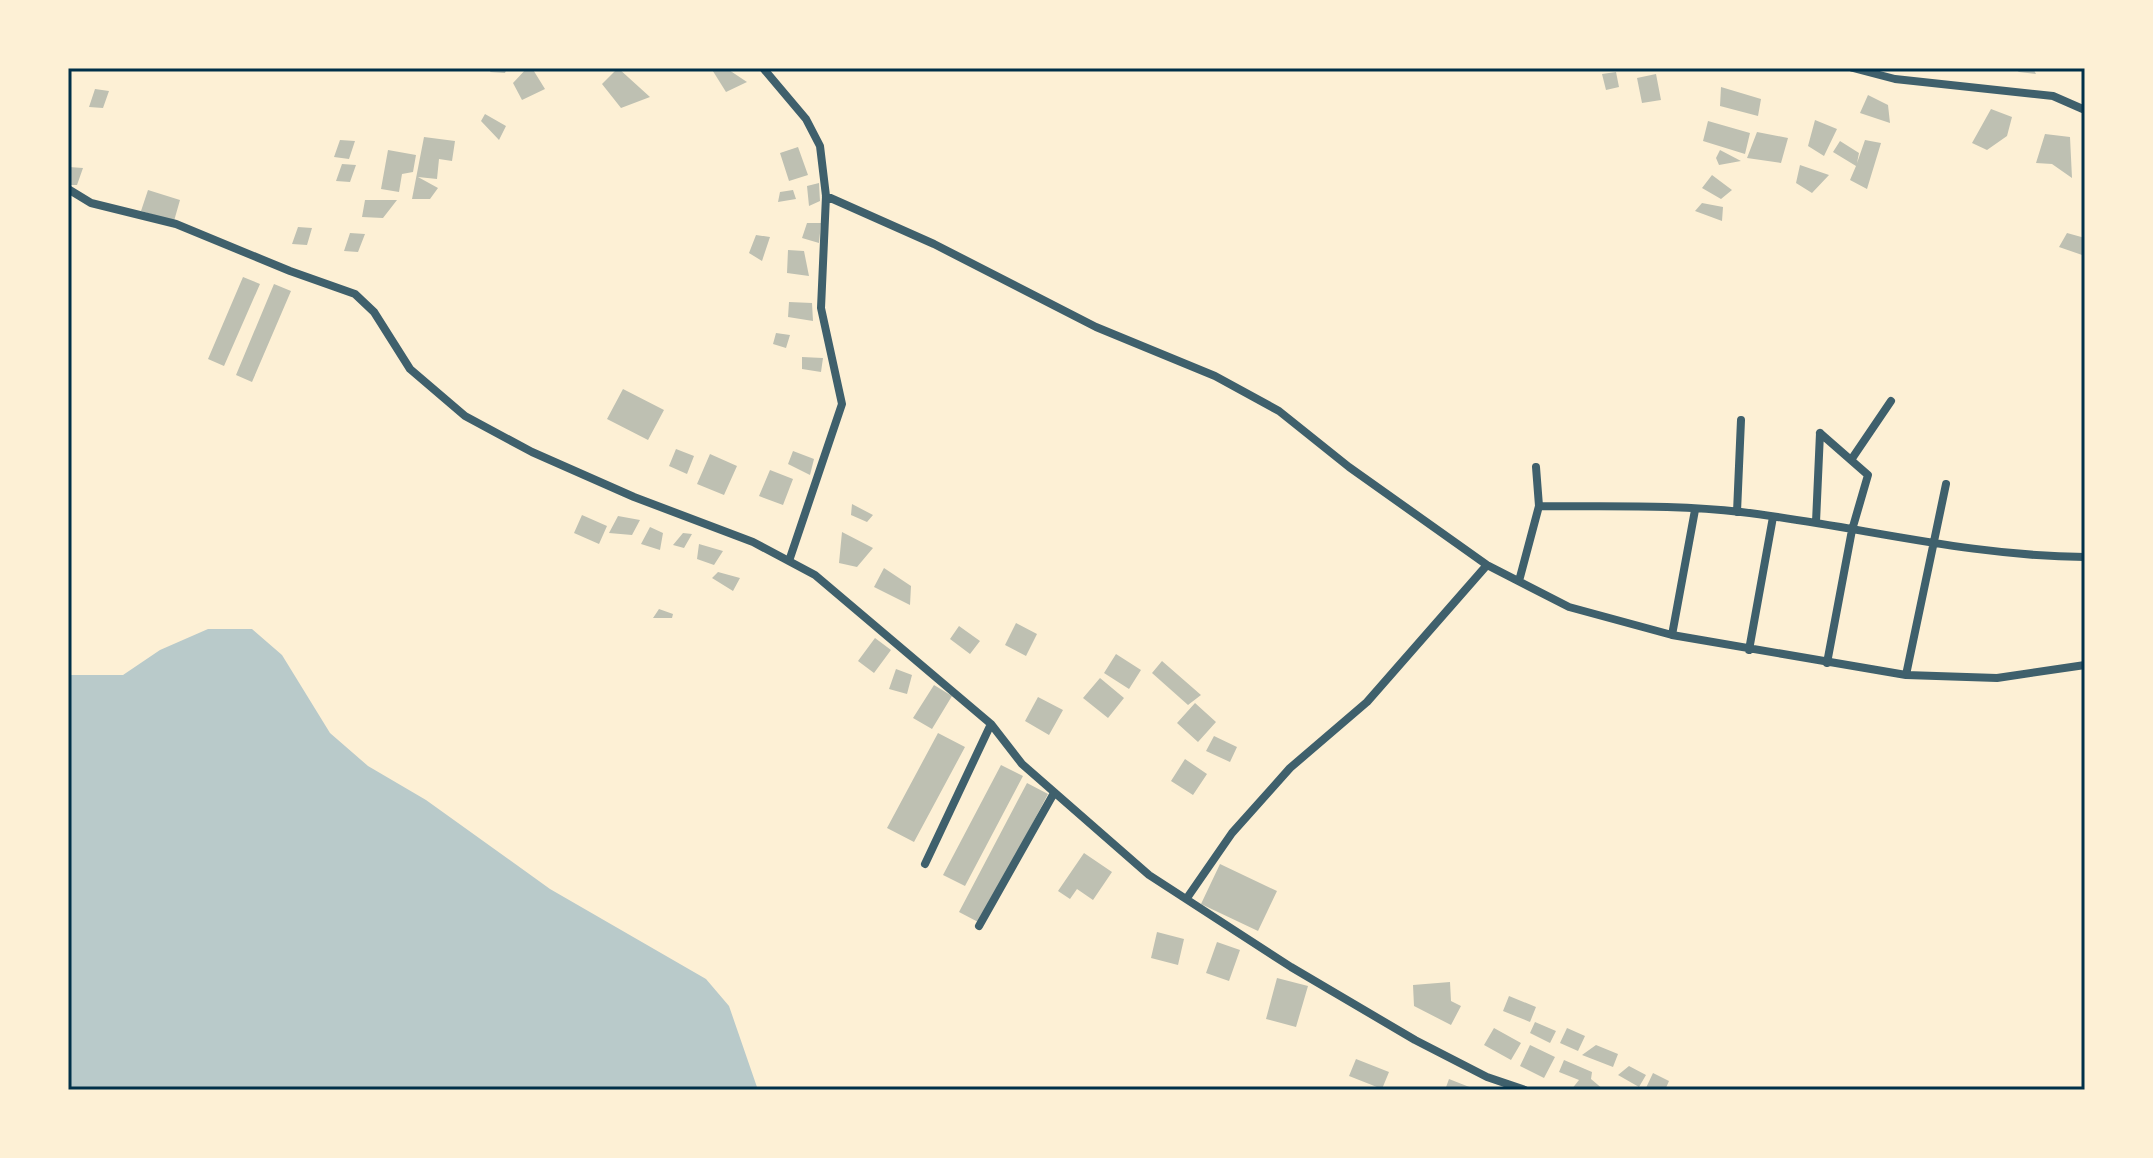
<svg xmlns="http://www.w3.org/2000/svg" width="2153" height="1158" font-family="Quicksand,sans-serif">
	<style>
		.green { fill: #b9caca }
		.building { fill: #bec0b2 }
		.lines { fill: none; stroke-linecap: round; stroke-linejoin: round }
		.minor { stroke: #3f606c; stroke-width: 8 }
		.neatline { fill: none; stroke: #003049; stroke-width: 3 }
	</style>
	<rect width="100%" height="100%" fill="#fdf0d5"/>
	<path class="green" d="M 208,629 L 252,629 L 282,655 L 330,733 L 368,766 L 426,800 L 550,889 L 706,979 L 729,1006 L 758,1090 L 68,1090 L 68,675 L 123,675 L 160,650 Z"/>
	<path class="building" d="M 492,68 L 507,68 L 505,73 L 490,72 Z
		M 527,68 L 532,68 L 545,89 L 522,100 L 513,83 Z
		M 618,68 L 650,97 L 621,108 L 602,84 Z
		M 711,68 L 726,68 L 747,82 L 726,92 Z
		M 2013,68 L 2033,68 L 2036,74 L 2019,72 Z
		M 1616,72 L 1619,87 L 1606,90 L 1602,74 Z
		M 1656,74 L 1661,100 L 1642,103 L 1637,78 Z
		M 1721,87 L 1761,99 L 1758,116 L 1720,106 Z
		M 95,89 L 109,91 L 103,108 L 89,107 Z
		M 1868,95 L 1888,105 L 1890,123 L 1860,113 Z
		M 1991,109 L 2012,117 L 2007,136 L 1987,150 L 1972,143 Z
		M 485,114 L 506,126 L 499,140 L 481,121 Z
		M 1815,120 L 1837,129 L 1824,156 L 1808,146 Z
		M 1708,121 L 1750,133 L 1745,154 L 1703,141 Z
		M 1757,132 L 1788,138 L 1781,163 L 1747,158 Z
		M 2045,134 L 2070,137 L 2072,178 L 2052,164 L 2036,163 Z
		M 424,137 L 455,141 L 452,161 L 439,159 L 437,179 L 418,177 L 438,188 L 430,199 L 412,199 Z
		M 340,140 L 355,141 L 349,159 L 334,157 Z
		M 1865,140 L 1881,143 L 1867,189 L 1850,180 L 1856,166 L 1833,152 L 1840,141 L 1859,153 L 1857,163 Z
		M 798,147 L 808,175 L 789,181 L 780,153 Z
		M 388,150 L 416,155 L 413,172 L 402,174 L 399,192 L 381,189 Z
		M 1720,150 L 1741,161 L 1719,165 L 1716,158 Z
		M 342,164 L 356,165 L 350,182 L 336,181 Z
		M 1800,165 L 1829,175 L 1812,193 L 1796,183 Z
		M 69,167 L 83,168 L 77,185 L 68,185 Z
		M 1712,175 L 1732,190 L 1721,199 L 1702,188 Z
		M 819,183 L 820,201 L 809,206 L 807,186 Z
		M 148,190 L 180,200 L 174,221 L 141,211 Z
		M 793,190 L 796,199 L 778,202 L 780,192 Z
		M 365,200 L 397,200 L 383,218 L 362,217 Z
		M 1702,203 L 1723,207 L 1722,221 L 1695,211 Z
		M 807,223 L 821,223 L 819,243 L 802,238 Z
		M 298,227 L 312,228 L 307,245 L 292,244 Z
		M 350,233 L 365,234 L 358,252 L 344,251 Z
		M 2067,233 L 2085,238 L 2085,256 L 2059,247 Z
		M 756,235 L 770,237 L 762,261 L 749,253 Z
		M 788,250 L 804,251 L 809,276 L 787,273 Z
		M 243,277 L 260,284 L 224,366 L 208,359 Z
		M 274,284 L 291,291 L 252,382 L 236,375 Z
		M 789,302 L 812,303 L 813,321 L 788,317 Z
		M 776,333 L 790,335 L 786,348 L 773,344 Z
		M 802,357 L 823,358 L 821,372 L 802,369 Z
		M 623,389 L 664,410 L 648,440 L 607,419 Z
		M 676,449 L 694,456 L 687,474 L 669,466 Z
		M 793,451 L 814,459 L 810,475 L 788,464 Z
		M 710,454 L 737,466 L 724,495 L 697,484 Z
		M 770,470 L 793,479 L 783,505 L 759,496 Z
		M 852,504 L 873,515 L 867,522 L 851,515 Z
		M 582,515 L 607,526 L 599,544 L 574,533 Z
		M 618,516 L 640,520 L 632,535 L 609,533 Z
		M 650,527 L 663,533 L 660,550 L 641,544 Z
		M 842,532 L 873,548 L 857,567 L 839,563 Z
		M 683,533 L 692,534 L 684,548 L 673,545 Z
		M 699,544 L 723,551 L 714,565 L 697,559 Z
		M 884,568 L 911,586 L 910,605 L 874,587 Z
		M 718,572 L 740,578 L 733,591 L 712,578 Z
		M 659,609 L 673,614 L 672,618 L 653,618 Z
		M 1016,623 L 1037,634 L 1026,656 L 1005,645 Z
		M 959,626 L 980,641 L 970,654 L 950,639 Z
		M 875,638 L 891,650 L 874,673 L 858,661 Z
		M 1116,654 L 1141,670 L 1129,689 L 1104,673 Z
		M 1162,661 L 1201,695 L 1188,705 L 1152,673 Z
		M 896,669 L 912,675 L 907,694 L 889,689 Z
		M 1100,678 L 1124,698 L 1108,718 L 1083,698 Z
		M 934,685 L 952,696 L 932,729 L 913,718 Z
		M 1038,697 L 1063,710 L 1049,735 L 1025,721 Z
		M 1195,703 L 1216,722 L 1198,742 L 1177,723 Z
		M 938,733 L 965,747 L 914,842 L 887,828 Z
		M 1214,736 L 1237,747 L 1230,762 L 1206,751 Z
		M 1185,759 L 1207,774 L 1193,795 L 1171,781 Z
		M 1001,765 L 1023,776 L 965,886 L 943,875 Z
		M 1027,783 L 1048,794 L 980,923 L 959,912 Z
		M 1084,853 L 1112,872 L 1093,900 L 1077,889 L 1070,899 L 1058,891 Z
		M 1220,864 L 1277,891 L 1258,931 L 1201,904 Z
		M 1157,932 L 1184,939 L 1178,965 L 1151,958 Z
		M 1217,942 L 1240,950 L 1229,981 L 1206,973 Z
		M 1277,978 L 1308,986 L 1296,1027 L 1266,1019 Z
		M 1450,982 L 1451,1001 L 1461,1006 L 1451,1025 L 1414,1006 L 1413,985 Z
		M 1509,996 L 1536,1007 L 1530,1022 L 1503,1011 Z
		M 1535,1022 L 1556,1031 L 1550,1043 L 1530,1033 Z
		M 1494,1028 L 1521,1043 L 1511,1060 L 1484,1045 Z
		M 1567,1028 L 1585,1036 L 1578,1051 L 1560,1043 Z
		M 1530,1045 L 1555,1057 L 1544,1078 L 1520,1066 Z
		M 1596,1045 L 1618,1054 L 1613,1067 L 1582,1055 Z
		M 1356,1059 L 1389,1072 L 1382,1089 L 1349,1076 Z
		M 1564,1060 L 1592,1072 L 1591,1079 L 1604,1090 L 1571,1090 L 1579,1080 L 1559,1072 Z
		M 1629,1066 L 1646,1075 L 1639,1087 L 1618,1075 Z
		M 1653,1073 L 1669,1081 L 1665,1090 L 1645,1090 Z
		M 1449,1079 L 1477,1090 L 1445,1090 Z"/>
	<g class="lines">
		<path class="minor" d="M 763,68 L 806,119 L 820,146 L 826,196 L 821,308 L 842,404 L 789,561
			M 1853,68 L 1895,79 L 2053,96 L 2085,110
			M 68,189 L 91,203 L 176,224 L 290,271 L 355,294 L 374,312 L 410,369 L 465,416 L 532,452 L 634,497 L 753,542 L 815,575 L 991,724 L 1022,764 L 1149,875 L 1291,967 L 1415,1040 L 1487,1077 L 1525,1090
			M 826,196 L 934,244 L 1096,327 L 1215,376 L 1279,411 L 1349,467 L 1487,565 L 1569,607 L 1672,635 L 1906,675 L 1997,678 L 2085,665
			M 1820,433 L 1868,475 L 1852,530 L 1827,663
			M 1851,460 L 1891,401
			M 1539,506 C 1606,507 1674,504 1741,512 C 1858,526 1965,556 2085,557
			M 1737,512 L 1741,420
			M 1816,522 L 1820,433
			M 1519,581 L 1539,506 L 1536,467
			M 1672,635 L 1695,510
			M 1749,650 L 1773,517
			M 1906,675 L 1946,484
			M 925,864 L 991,724
			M 1187,898 L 1232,833 L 1290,768 L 1367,702 L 1487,565
			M 979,926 L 1054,793"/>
	</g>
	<rect width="2153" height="1158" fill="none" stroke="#fdf0d5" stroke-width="140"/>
	<rect x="70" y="70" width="2013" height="1018" class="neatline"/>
</svg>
